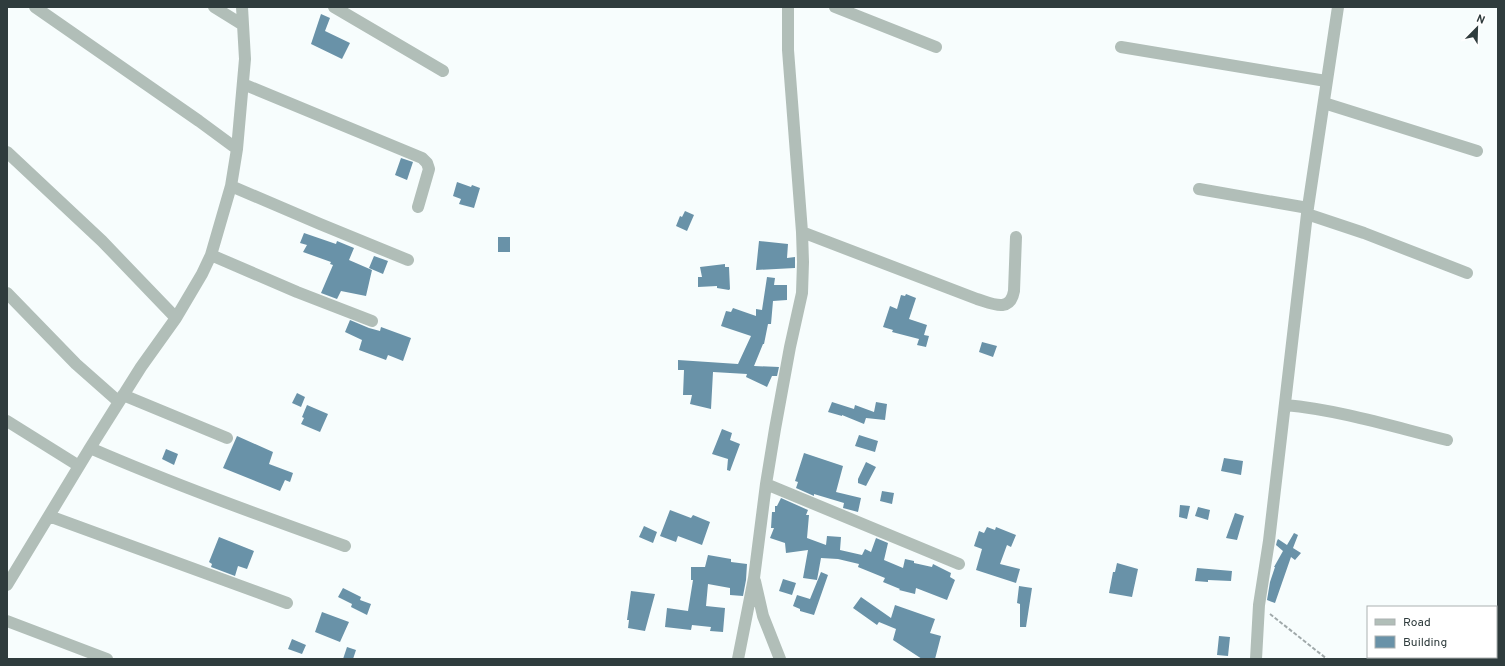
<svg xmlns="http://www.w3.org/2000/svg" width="1505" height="666" font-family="Overpass,sans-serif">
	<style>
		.building { fill: #6992a8 }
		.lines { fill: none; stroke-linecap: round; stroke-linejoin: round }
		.path { stroke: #a0a9aa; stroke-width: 2; stroke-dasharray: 4 2; stroke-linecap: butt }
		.minor { stroke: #b1beb8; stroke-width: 12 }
	</style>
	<rect width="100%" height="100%" fill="#f7fdfd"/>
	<path class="building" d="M 321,14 L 330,18 L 325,31 L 350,43 L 342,59 L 311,44 Z
		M 401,158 L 413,162 L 407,180 L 395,175 Z
		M 457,182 L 471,187 L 472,185 L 480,188 L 474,208 L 459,204 L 461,199 L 453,196 Z
		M 685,211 L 694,215 L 687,231 L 676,226 L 680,216 L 682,217 Z
		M 304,233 L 336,244 L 337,241 L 354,248 L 349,260 L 372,270 L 366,296 L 341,291 L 337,299 L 321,293 L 333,265 L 330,264 L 331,262 L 303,252 L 307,245 L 300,243 Z
		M 498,237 L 510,237 L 510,252 L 498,252 Z
		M 759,241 L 788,244 L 787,258 L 795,257 L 795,268 L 756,270 Z
		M 374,256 L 388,261 L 383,274 L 369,268 Z
		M 725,264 L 725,267 L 729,267 L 730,289 L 729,290 L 717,288 L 717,286 L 698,287 L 698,277 L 702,277 L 700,267 Z
		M 767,277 L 775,278 L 774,285 L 787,285 L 787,300 L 773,301 L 771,324 L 768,324 L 764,344 L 763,344 L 754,366 L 779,367 L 777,376 L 772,376 L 767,387 L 746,377 L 747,374 L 713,372 L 711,409 L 690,404 L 692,395 L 683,395 L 684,370 L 678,370 L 678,360 L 738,364 L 751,336 L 721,326 L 726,311 L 731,312 L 733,308 L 756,316 L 756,309 L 762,310 Z
		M 906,294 L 916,298 L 909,319 L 927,325 L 924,335 L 929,336 L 926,347 L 917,345 L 919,339 L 892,332 L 893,330 L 883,327 L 890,306 L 897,309 L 901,295 L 905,296 Z
		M 350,320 L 369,328 L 380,331 L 381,327 L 411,338 L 403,361 L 388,355 L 386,360 L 359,350 L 362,340 L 345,332 Z
		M 982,342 L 997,346 L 993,357 L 979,352 Z
		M 297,393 L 305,397 L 301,407 L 292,403 Z
		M 832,402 L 854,409 L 855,405 L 874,412 L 876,402 L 887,404 L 885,420 L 866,418 L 864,424 L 842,415 L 842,416 L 828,412 Z
		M 307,405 L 328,414 L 320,432 L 301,424 L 304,418 L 302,417 Z
		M 722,429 L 732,433 L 730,440 L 740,444 L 730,471 L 727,470 L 728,459 L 712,454 Z
		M 859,435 L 878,441 L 875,452 L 855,446 Z
		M 237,436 L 273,452 L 269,464 L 293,473 L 290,482 L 285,480 L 280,491 L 223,468 Z
		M 166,449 L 178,454 L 174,465 L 162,459 Z
		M 804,453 L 843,466 L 836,492 L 861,498 L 858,512 L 843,508 L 844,503 L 814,494 L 814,496 L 796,488 L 798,482 L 795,481 Z
		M 1224,458 L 1243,461 L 1241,475 L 1221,471 Z
		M 866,462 L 876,467 L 866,486 L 858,483 L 858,479 Z
		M 882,491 L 894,493 L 892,504 L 880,501 Z
		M 781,498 L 808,510 L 806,515 L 809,515 L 807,538 L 826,545 L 827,536 L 841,537 L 840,550 L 862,555 L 865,549 L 871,552 L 876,538 L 888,543 L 884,560 L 903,568 L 905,559 L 914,561 L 914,563 L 932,567 L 933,564 L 951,573 L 950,577 L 955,580 L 947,600 L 916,588 L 915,594 L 899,590 L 900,589 L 883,582 L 885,578 L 858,567 L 859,564 L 838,559 L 821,558 L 817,580 L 803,578 L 808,550 L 786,553 L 785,543 L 770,538 L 774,528 L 771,528 L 772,512 L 775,512 L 775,506 L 777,506 Z
		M 1180,505 L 1190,506 L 1187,519 L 1179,517 Z
		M 1198,507 L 1210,510 L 1208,520 L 1195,516 Z
		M 670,510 L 691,518 L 693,515 L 710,522 L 702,545 L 678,536 L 676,542 L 660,536 Z
		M 1235,513 L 1244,516 L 1237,540 L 1226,538 Z
		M 644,526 L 657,532 L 653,543 L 639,537 Z
		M 987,527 L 995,530 L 996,527 L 1016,535 L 1011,547 L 1007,545 L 1000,564 L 1020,569 L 1016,583 L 976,570 L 982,549 L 974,546 L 979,531 L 984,533 Z
		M 1294,533 L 1298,535 L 1293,548 L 1301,553 L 1295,560 L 1291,557 L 1275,603 L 1267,600 L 1270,582 L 1275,567 L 1274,567 L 1283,551 L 1276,545 L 1277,541 L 1278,539 L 1287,545 Z
		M 219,537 L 254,551 L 247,569 L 238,566 L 235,576 L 211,567 L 212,564 L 209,562 Z
		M 708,555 L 731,559 L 731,562 L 747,564 L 746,580 L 743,596 L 730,595 L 730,588 L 708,584 L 706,606 L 725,608 L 723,632 L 710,631 L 711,627 L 692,625 L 691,630 L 665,627 L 667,608 L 688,611 L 693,580 L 691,580 L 691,567 L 705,567 Z
		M 1117,563 L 1138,569 L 1132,597 L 1109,593 L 1113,572 L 1115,572 Z
		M 1197,568 L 1232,571 L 1231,581 L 1208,580 L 1208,582 L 1195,581 Z
		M 821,572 L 828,575 L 814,615 L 800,611 L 800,609 L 793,606 L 797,595 L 810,599 Z
		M 783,579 L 796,583 L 792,595 L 779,591 Z
		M 1019,586 L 1032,588 L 1026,627 L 1020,627 L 1020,604 L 1017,603 Z
		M 343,588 L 361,597 L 360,600 L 371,604 L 367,615 L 351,607 L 352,604 L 338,597 Z
		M 631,591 L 655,594 L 645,631 L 628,628 L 629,620 L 627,620 Z
		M 861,597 L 891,618 L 895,605 L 935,619 L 930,633 L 941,636 L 935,659 L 922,659 L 893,640 L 896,629 L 879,622 L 877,625 L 853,608 Z
		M 322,612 L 349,622 L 340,642 L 315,632 Z
		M 1219,636 L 1230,637 L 1228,656 L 1217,655 Z
		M 292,639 L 306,645 L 302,654 L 288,649 Z
		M 347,647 L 356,650 L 353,659 L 343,659 Z"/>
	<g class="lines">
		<path class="path" d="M 1270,614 L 1327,659"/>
		<path class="minor" d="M 35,7 L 199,121 L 237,149
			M 214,7 L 243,25
			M 334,7 L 443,71
			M 835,7 L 936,47
			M 1121,47 L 1326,81
			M 243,84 L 422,158 L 427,163 L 429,169 L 418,207
			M 1324,103 L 1477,151
			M 7,152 L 102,241 L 176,318
			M 231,186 L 320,224 L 408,260
			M 1199,189 L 1308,208
			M 1307,214 L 1364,233 L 1467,273
			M 802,232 L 977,299 C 993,304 1010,313 1014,291 L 1016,237
			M 211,255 L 297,292 L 372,321
			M 7,293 L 76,364 L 119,402
			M 123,395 L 227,438
			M 1285,405 C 1340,410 1394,427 1447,440
			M 7,421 L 79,466
			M 90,448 C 173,484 259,515 345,546
			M 766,484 L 959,564
			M 49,516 L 287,603
			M 755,581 L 763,616 L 780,659
			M 7,585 L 90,448 L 141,367 L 176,318 L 202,274 L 211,255 L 231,186 L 237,149 L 245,59 L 242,7
			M 7,621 L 107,659
			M 738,659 L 754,578 L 766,484 L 775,429 L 790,347 L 802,293 L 803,262 L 802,232 L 788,50 L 788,7
			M 1256,659 L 1259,605 L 1269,541 L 1307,214 L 1338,7"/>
	</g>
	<rect width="1505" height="666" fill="none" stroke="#2f3c3d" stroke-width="16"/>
	<rect x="1367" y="606" width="130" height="52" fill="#ffffff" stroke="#acb1b1"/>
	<rect x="1375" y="619" width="20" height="6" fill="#b1beb8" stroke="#acb1b1"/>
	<text x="1403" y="626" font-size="12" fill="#2f3c3d">Road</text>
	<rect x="1375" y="636" width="20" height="12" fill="#6992a8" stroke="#acb1b1"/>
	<text x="1403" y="646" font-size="12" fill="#2f3c3d">Building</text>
	<g transform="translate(1477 28) rotate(23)" stroke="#ffffff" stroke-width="3" paint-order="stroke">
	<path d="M0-3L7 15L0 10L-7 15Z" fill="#2f3c3d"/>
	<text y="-6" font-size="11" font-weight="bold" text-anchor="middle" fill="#2f3c3d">N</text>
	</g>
</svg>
